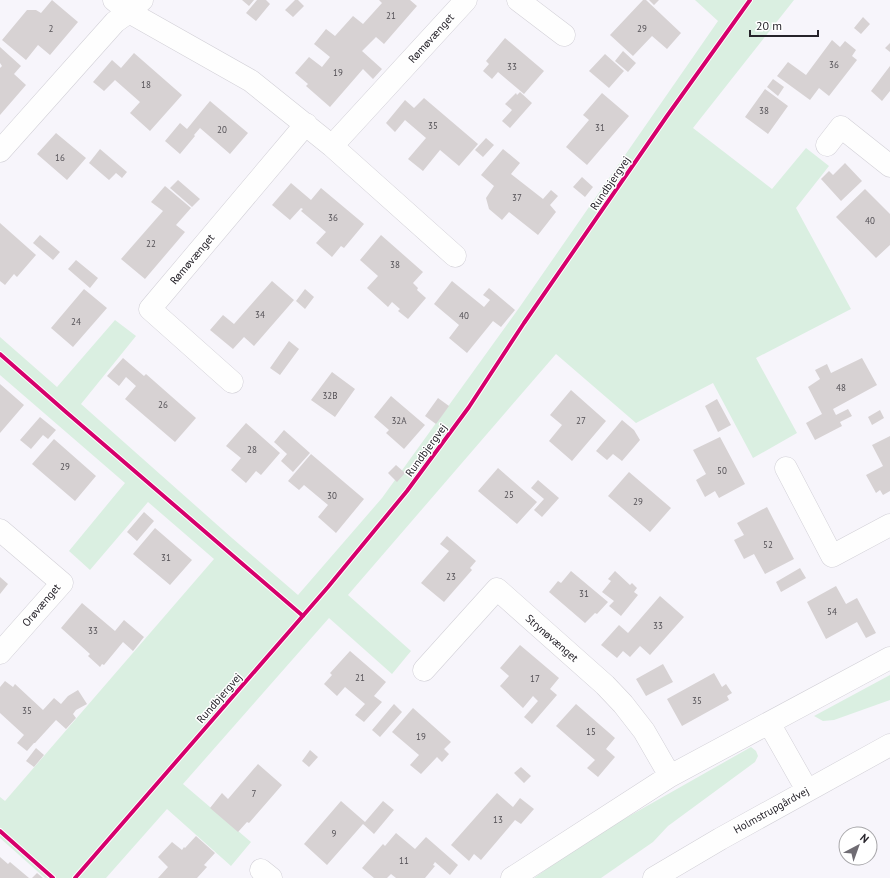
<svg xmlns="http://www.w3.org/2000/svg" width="890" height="878" font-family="'PT Sans',sans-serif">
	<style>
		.green { fill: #daefe1 }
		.building { fill: #d7d2d3 }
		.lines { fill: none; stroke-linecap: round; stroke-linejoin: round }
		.minor-casing { stroke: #d2d0d7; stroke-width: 23 }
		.minor { stroke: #fefefe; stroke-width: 22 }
		.cycleway-casing { stroke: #fff; stroke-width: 6 }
		.cycleway { stroke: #d6006c; stroke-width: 4 }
		.labels { text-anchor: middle; stroke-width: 3; stroke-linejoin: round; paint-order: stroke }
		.number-label { font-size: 9px; fill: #524f54 }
		.street-label { font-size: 11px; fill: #26232a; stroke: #fff }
	</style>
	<rect width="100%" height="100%" fill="#f7f5fb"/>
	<path class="green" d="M 695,0 L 794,0 L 693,128 L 772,189 L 806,148 L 829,166 L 796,208 L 851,309 L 756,358 L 797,433 L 753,458 L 713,383 L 636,423 L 556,354 L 348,595 L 411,651 L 392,674 L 329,618 L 183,784 L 251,842 L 231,866 L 167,809 L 106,878 L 45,878 L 0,838 L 0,797 L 5,801 L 214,559 L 148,502 L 90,570 L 69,551 L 125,483 L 0,375 L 0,337 L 57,387 L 115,320 L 136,336 L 81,404 L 232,538 L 298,595 L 382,498 L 519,308 L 718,21 Z
		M 890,675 L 890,700 L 834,720 L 823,721 L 814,716 Z
		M 751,747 L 756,751 L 758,756 L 755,762 L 668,826 L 653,842 L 601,878 L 534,878 L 594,836 Z"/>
	<path class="building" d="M 52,0 L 78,22 L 50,55 L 38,45 L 26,60 L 2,40 L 27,10 L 36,10 L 41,13 Z
		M 242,0 L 254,0 L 249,6 Z
		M 257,0 L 266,0 L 270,4 L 256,21 L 246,13 Z
		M 295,0 L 298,0 L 304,6 L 293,17 L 285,10 Z
		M 379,0 L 410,0 L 417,6 L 384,44 L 376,37 L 362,51 L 382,69 L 373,79 L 363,69 L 330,107 L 306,86 L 308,84 L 295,73 L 309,57 L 322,67 L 330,57 L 314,44 L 326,29 L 335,36 L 353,16 L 363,24 L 382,3 Z
		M 643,0 L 646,0 L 681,33 L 667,49 L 652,36 L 633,56 L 610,35 Z
		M 649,0 L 659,0 L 654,5 Z
		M 863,17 L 870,24 L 861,34 L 854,28 Z
		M 505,38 L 544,71 L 524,94 L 498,72 L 492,79 L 483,71 L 489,64 L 486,61 Z
		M 832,40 L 840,47 L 845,41 L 856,50 L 852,56 L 857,60 L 829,96 L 819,88 L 810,100 L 777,76 L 788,62 L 806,75 Z
		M 890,43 L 890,52 L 885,48 Z
		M 0,47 L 21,66 L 14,74 L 26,85 L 0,115 L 0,68 L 2,66 L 0,63 Z
		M 623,51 L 636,63 L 628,72 L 615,61 Z
		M 134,53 L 182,95 L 150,131 L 130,113 L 140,102 L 115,80 L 104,91 L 93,82 L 112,60 L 121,68 Z
		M 605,54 L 624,71 L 609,88 L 589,71 Z
		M 890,66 L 890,91 L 882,101 L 871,91 Z
		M 773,79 L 784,87 L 778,96 L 767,87 Z
		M 765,89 L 788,106 L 768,134 L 745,117 Z
		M 520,92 L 532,103 L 510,128 L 502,121 L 512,110 L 505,104 L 516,93 L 517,95 Z
		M 602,93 L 629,116 L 587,165 L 566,147 L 589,120 L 583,115 Z
		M 424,98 L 478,144 L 459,166 L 440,150 L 423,171 L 408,159 L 426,138 L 405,120 L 395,132 L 386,123 L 405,100 L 414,108 Z
		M 210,101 L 248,133 L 230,154 L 200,128 L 194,135 L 195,136 L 180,154 L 165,141 L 180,123 L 187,129 Z
		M 56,133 L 86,158 L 67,180 L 37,154 Z
		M 486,138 L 494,145 L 483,157 L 475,150 Z
		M 100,149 L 127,172 L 122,178 L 116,173 L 109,180 L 89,163 Z
		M 503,149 L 520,163 L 511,174 L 543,199 L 551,190 L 558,196 L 550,205 L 556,212 L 538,235 L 509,212 L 502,220 L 489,209 L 486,198 L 494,186 L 481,175 Z
		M 845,163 L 862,181 L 841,201 L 821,179 L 829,171 L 833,175 Z
		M 582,177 L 593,187 L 585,197 L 573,187 Z
		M 178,180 L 200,199 L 192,207 L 170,188 Z
		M 291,183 L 311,200 L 321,188 L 364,224 L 344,248 L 341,246 L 332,257 L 316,243 L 326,232 L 301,211 L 303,209 L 301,208 L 290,220 L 272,205 Z
		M 165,186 L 191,208 L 176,225 L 185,232 L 145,279 L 121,259 L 163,211 L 151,202 Z
		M 865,189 L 890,214 L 890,245 L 876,258 L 836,217 Z
		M 0,223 L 36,255 L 17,277 L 14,274 L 5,285 L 0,281 Z
		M 40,235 L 60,252 L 53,260 L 33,243 Z
		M 381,235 L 423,272 L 413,283 L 418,288 L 417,290 L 426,298 L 408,319 L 398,311 L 400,309 L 392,302 L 388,307 L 367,288 L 378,276 L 360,260 Z
		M 76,260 L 98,278 L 90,288 L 68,269 Z
		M 272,281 L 294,300 L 254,346 L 244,337 L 233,349 L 210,330 L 223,315 L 234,324 Z
		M 452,281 L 484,307 L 490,300 L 483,295 L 489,288 L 515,310 L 501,327 L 493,321 L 467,353 L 449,338 L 459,325 L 434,304 Z
		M 84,289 L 107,308 L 73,347 L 51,328 Z
		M 305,289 L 314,297 L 305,309 L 296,301 Z
		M 289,341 L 299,349 L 280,375 L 270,368 Z
		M 123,358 L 144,376 L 146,374 L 196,418 L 175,442 L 125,399 L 136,386 L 126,377 L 119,386 L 107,376 Z
		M 862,358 L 877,385 L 833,409 L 836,415 L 848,409 L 852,416 L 840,422 L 842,426 L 815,440 L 806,423 L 822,414 L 808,387 L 820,379 L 815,370 L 827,364 L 831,373 Z
		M 332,372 L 355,389 L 335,417 L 311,400 Z
		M 0,384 L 24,405 L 0,433 Z
		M 571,390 L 606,421 L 572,461 L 549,441 L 562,425 L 550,415 Z
		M 391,396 L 425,425 L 404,449 L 386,433 L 389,430 L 374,417 Z
		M 438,398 L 449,406 L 436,424 L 425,416 Z
		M 717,399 L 731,425 L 718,432 L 705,406 Z
		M 880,410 L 884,418 L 872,425 L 868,417 Z
		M 40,417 L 56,430 L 48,439 L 43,435 L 31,449 L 20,440 Z
		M 622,420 L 634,430 L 640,440 L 622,461 L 613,454 L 607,460 L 596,451 Z
		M 246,423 L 280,453 L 261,475 L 256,471 L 246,483 L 231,470 L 241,458 L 226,446 Z
		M 284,430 L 310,453 L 293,472 L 281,461 L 287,454 L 274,442 Z
		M 890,436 L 890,491 L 883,495 L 880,490 L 876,493 L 866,475 L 883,466 L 872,445 Z
		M 720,437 L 745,484 L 719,498 L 715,491 L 705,497 L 696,480 L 706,474 L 693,450 Z
		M 54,439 L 96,476 L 75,501 L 32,464 Z
		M 311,454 L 364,499 L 336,533 L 318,517 L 328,505 L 304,485 L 299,490 L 288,481 Z
		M 396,465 L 405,473 L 397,482 L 388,473 Z
		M 498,468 L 537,502 L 517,524 L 478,491 Z
		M 629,472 L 671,508 L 650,532 L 608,496 Z
		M 538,480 L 559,498 L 542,517 L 534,510 L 544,499 L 531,488 Z
		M 767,507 L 794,559 L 765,574 L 754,554 L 744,559 L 734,540 L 744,535 L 737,523 Z
		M 144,512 L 154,521 L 137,541 L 127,532 Z
		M 155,528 L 192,560 L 170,585 L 133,554 Z
		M 447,536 L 476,561 L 470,568 L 472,570 L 444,602 L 421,583 L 449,551 L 440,544 Z
		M 800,568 L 806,578 L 781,592 L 776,582 Z
		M 571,571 L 608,602 L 597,614 L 595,613 L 585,623 L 549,592 L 558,581 L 561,583 Z
		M 615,571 L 630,585 L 632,583 L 637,588 L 634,592 L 638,595 L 621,616 L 609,606 L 614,601 L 602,592 L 611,581 L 608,579 Z
		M 0,577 L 8,584 L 0,594 Z
		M 836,586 L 846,604 L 857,598 L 876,633 L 866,638 L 857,622 L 826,639 L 807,602 Z
		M 660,596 L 684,617 L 650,655 L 640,646 L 630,657 L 623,651 L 617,658 L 601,645 L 619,625 L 628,633 Z
		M 82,603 L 115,631 L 124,620 L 144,637 L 133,651 L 123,642 L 104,665 L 102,664 L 100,667 L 88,656 L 90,654 L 61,628 Z
		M 520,645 L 559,678 L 550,689 L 557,695 L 532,724 L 524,717 L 538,701 L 533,696 L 523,708 L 500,686 L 509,676 L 500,668 Z
		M 350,651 L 386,682 L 374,696 L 382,702 L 364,722 L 355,715 L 365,704 L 345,687 L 337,696 L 324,684 L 332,675 L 330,673 Z
		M 663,664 L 673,682 L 646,696 L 636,679 Z
		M 714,673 L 722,687 L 726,684 L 732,693 L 727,696 L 729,700 L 682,726 L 667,699 Z
		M 5,681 L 13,687 L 15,684 L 43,710 L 54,698 L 61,704 L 68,696 L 78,690 L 87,704 L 76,710 L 73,714 L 76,718 L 66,729 L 56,720 L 35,743 L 34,743 L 27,751 L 17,743 L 24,735 L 0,713 L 0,687 Z
		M 394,704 L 402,712 L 380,737 L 372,730 Z
		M 576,704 L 615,738 L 606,749 L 615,757 L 598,777 L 587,768 L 595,760 L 556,726 Z
		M 413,708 L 451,742 L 444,749 L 449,754 L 442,762 L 437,757 L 421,774 L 410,765 L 419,755 L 392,732 Z
		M 36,748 L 44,755 L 34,767 L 26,761 Z
		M 310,750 L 318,757 L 309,767 L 302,761 Z
		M 258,764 L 282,785 L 249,823 L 247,822 L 238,832 L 210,808 L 222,793 L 228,799 Z
		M 521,767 L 531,776 L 524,783 L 514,773 Z
		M 497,793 L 513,807 L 520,798 L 534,809 L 521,824 L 515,820 L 481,860 L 474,854 L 469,861 L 451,845 Z
		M 341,801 L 365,822 L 383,801 L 394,810 L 374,834 L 363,824 L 327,865 L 304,844 Z
		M 396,833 L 415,849 L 426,837 L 458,865 L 450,875 L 435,862 L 433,865 L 435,866 L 425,878 L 396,878 L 391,874 L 387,878 L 374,878 L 362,868 L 383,844 L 385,846 Z
		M 196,836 L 215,853 L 204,865 L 207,867 L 197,878 L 158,878 L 168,867 L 158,857 L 172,842 L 182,850 L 184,847 L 185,848 Z
		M 0,857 L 8,864 L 10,862 L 29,878 L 0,878 Z
		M 37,873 L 43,878 L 32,878 Z"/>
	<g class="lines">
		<defs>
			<path id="minor" d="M 114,0 L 129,12 L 251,81 L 332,146 L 455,256
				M 518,0 L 564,35
				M 827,145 L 841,127 L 890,166
				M 332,146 L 466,0
				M 0,151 L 115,22 L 129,12 L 142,0
				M 232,382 L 150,309 L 306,124
				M 786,468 L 832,556 L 890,525
				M 0,530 L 62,583 L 0,653
				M 424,670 L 497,589 L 605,685 L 623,704 L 644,731 L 670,776
				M 769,723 L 807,790
				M 261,870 L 271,878
				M 512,878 L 670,776 L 890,658
				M 654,878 L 720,839 L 890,745"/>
		</defs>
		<use href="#minor" class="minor-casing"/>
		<use href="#minor" class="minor"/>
		<defs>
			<path id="cycleway" d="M 0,354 L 66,412 L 303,616
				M 0,831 L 53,878
				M 75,878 L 328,587 L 407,491 L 469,407 L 524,323 L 667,116 L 750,0"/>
		</defs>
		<use href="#cycleway" class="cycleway-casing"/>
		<use href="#cycleway" class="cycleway"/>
	</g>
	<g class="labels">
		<g class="number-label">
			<text x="391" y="19">21</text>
			<text x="51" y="32">2</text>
			<text x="642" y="32">29</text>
			<text x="834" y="68">36</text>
			<text x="512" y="70">33</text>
			<text x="338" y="76">19</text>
			<text x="146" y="88">18</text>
			<text x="764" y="114">38</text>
			<text x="433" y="129">35</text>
			<text x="600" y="131">31</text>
			<text x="222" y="133">20</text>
			<text x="60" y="161">16</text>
			<text x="517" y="201">37</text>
			<text x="333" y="221">36</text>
			<text x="870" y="224">40</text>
			<text x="151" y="247">22</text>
			<text x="395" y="268">38</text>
			<text x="260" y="318">34</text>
			<text x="464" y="319">40</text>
			<text x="76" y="325">24</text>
			<text x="841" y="391">48</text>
			<text x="330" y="399">32B</text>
			<text x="163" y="408">26</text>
			<text x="399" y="424">32A</text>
			<text x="581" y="424">27</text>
			<text x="252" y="453">28</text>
			<text x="65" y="470">29</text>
			<text x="722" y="474">50</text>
			<text x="509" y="498">25</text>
			<text x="332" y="499">30</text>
			<text x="638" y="505">29</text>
			<text x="768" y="548">52</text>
			<text x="166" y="561">31</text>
			<text x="451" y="580">23</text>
			<text x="584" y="597">31</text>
			<text x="832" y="615">54</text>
			<text x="658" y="629">33</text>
			<text x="93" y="634">33</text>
			<text x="360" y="681">21</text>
			<text x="535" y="682">17</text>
			<text x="697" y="704">35</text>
			<text x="27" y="714">35</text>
			<text x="591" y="735">15</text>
			<text x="421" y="740">19</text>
			<text x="254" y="797">7</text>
			<text x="498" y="823">13</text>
			<text x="334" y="837">9</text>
			<text x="404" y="864">11</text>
		</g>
		<g class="street-label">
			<text transform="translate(431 38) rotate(-48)" y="4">Rømøvænget</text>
			<text transform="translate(610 183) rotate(-56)" y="4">Rundbjergvej</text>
			<text transform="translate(192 259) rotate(-50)" y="4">Rømøvænget</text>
			<text transform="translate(426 450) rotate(-54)" y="4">Rundbjergvej</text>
			<text transform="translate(41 605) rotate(-50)" y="4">Orøvænget</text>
			<text transform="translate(552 638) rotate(41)" y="4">Strynøvænget</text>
			<text transform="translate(219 698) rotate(-49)" y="4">Rundbjergvej</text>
			<text transform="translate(771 810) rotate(-29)" y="4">Holmstrupgårdvej</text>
		</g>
	</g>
	<g transform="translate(858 846) rotate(41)"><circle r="19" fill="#ffffff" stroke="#a8a7aa"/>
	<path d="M0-3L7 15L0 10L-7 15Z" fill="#6f6c73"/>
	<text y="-6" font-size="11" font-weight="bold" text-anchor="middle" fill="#26232a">N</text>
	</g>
	<path d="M750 30v6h68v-6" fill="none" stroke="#26232a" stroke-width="2"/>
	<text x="756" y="30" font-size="12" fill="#26232a" stroke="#ffffff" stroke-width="3" paint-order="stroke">20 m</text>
</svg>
